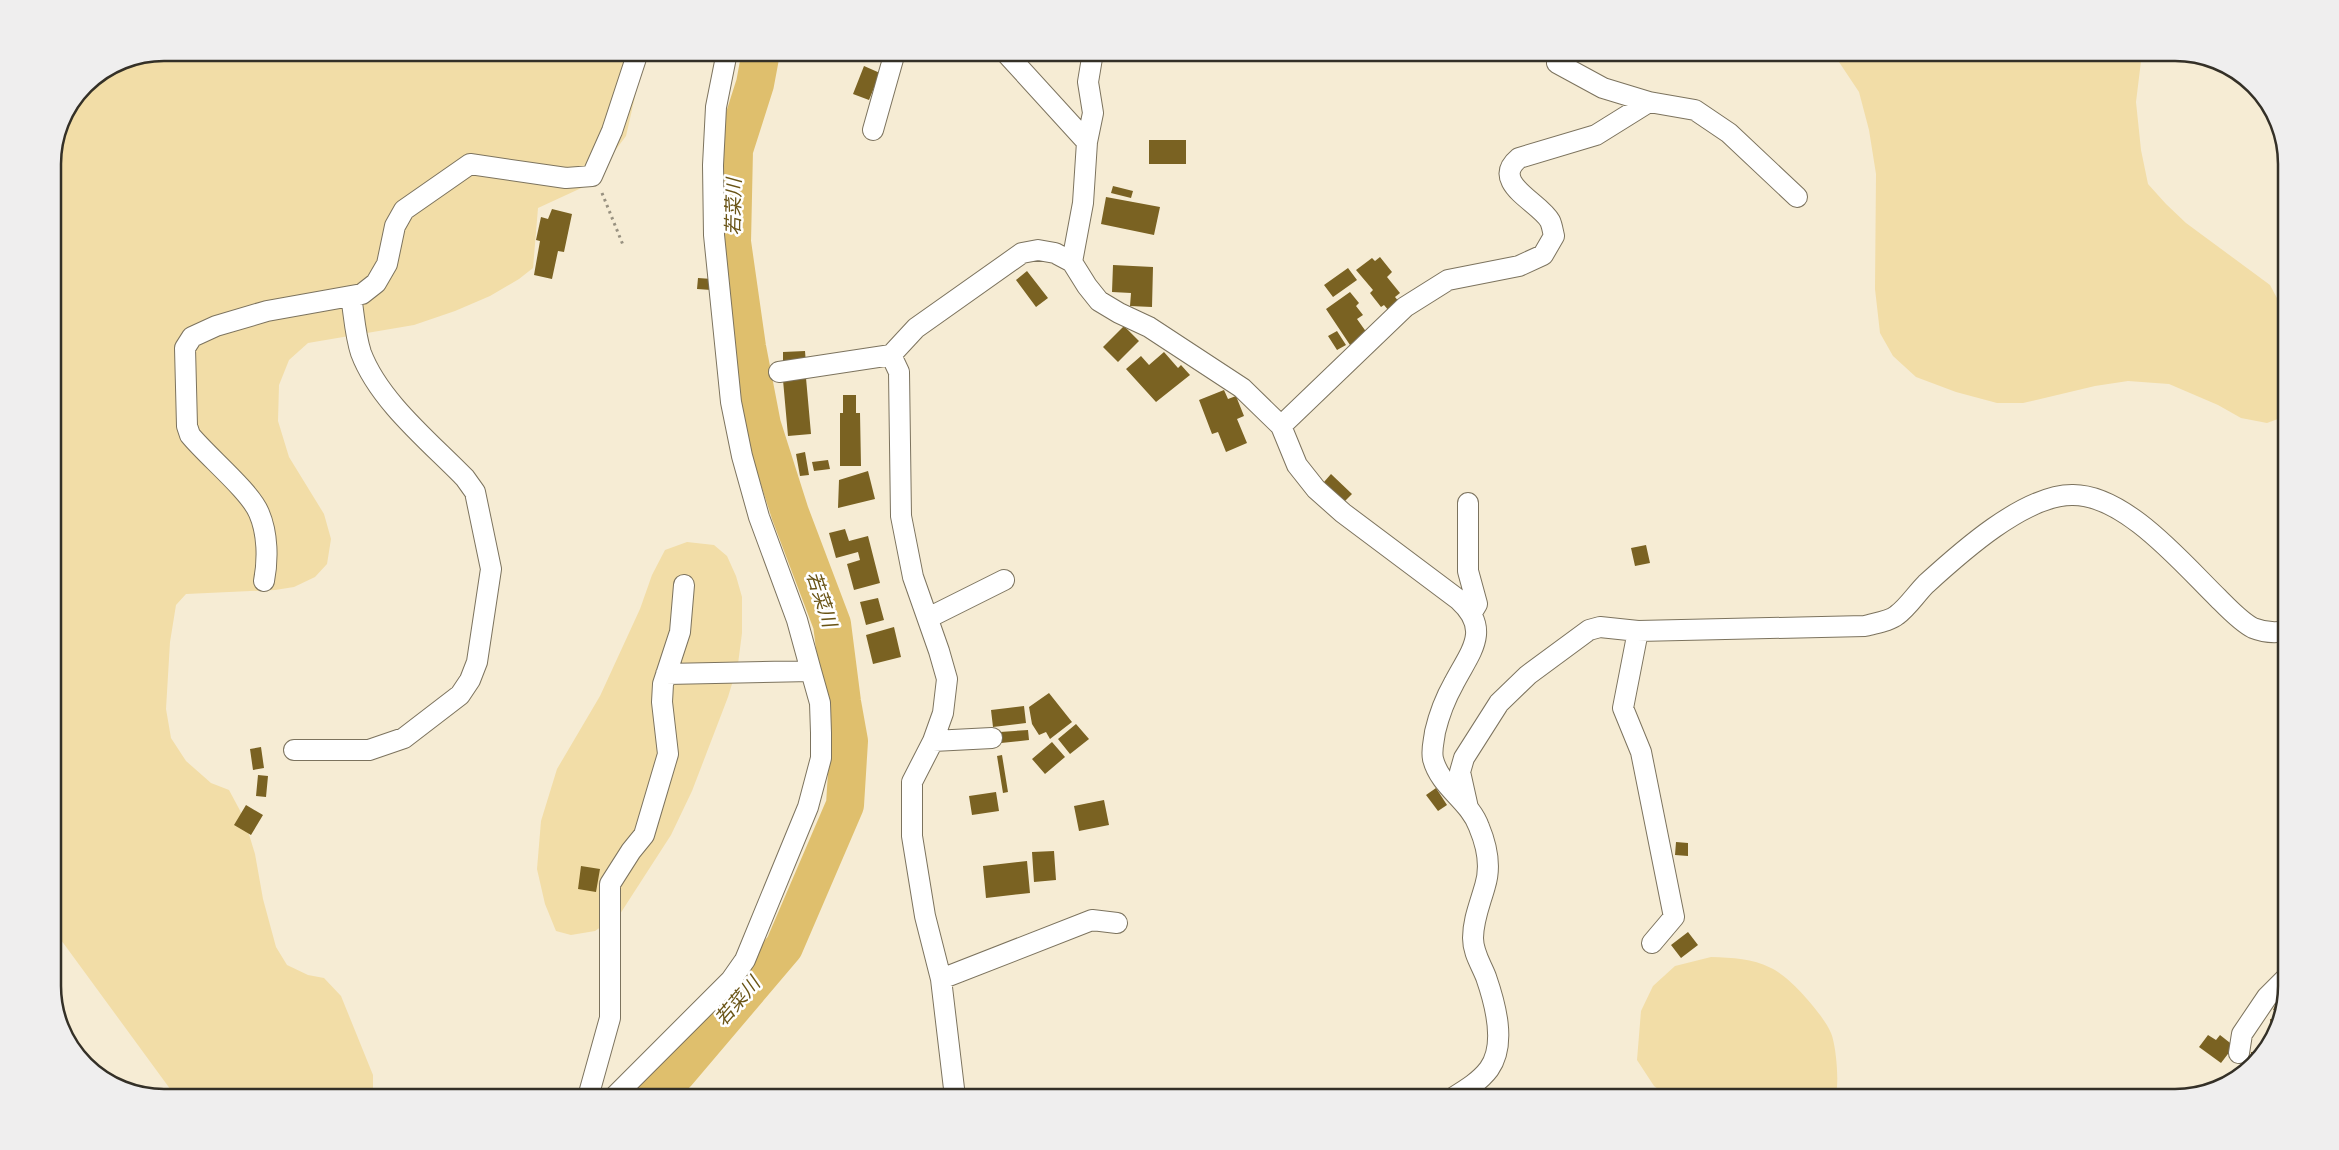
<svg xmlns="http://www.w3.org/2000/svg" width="2339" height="1150" font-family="Inter,'Noto Sans JP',sans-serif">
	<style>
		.green { fill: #f2dda7 }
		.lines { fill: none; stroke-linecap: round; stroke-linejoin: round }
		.river { stroke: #dfbf6d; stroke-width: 38 }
		.building { fill: #7a6222 }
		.street-casing { stroke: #7c735e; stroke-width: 22 }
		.path { stroke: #989180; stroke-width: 3; stroke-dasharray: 2.5 4; stroke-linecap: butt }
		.street { stroke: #fff; stroke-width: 20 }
		.labels { text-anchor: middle; stroke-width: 5; stroke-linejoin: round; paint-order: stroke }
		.water-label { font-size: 19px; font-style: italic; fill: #6a5416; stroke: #fff }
		.rim { fill: none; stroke: #343027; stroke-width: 2.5 }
	</style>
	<rect width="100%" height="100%" fill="#f6ecd4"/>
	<path class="green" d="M 164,53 L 634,53 L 637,88 L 626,136 L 590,184 L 538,208 L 533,268 L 519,279 L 490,296 L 455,311 L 414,325 L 308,343 L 289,360 L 279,385 L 278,421 L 289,457 L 324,514 L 331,539 L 327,564 L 315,577 L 294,587 L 275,590 L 186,594 L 176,605 L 170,642 L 166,709 L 171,738 L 186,761 L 211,783 L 229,790 L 244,818 L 255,854 L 263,899 L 276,947 L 287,965 L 308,975 L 324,978 L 341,996 L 373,1075 L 373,1097 L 176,1097 L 53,929 L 53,157 L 61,121 L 85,85 L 122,61 Z
		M 1833,53 L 2142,53 L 2136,102 L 2141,150 L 2148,184 L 2166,204 L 2186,223 L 2270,285 L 2286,315 L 2286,416 L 2267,423 L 2241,418 L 2218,405 L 2169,384 L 2128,381 L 2095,386 L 2023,403 L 1997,403 L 1956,392 L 1916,377 L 1893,356 L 1880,333 L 1875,289 L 1876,174 L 1869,130 L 1859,92 Z
		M 687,542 L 714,545 L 727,556 L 736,576 L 742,597 L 742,633 L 738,664 L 728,697 L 692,791 L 671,835 L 620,914 L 595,931 L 571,935 L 556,931 L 545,904 L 537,869 L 541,821 L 557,769 L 600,696 L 640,609 L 652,575 L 665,550 Z
		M 1711,957 C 1733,958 1752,958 1771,968 C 1789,976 1823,1014 1831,1033 C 1836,1045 1840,1085 1835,1097 L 1669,1097 L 1654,1086 L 1637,1060 L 1641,1011 L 1653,986 L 1675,966 Z"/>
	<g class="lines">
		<path class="river" d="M 653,1097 L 678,1072 L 784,947 L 845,805 L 849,741 L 842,702 L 832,624 L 790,513 L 762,425 L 747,347 L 732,242 L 734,150 L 755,84 L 761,52"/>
	</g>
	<path class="building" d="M 864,66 L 880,73 L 869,100 L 853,94 Z
		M 1149,140 L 1186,140 L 1186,164 L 1149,164 Z
		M 1113,186 L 1133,191 L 1131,198 L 1111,193 Z
		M 1106,197 L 1160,207 L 1154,235 L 1101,224 Z
		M 552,209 L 572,214 L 564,252 L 558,251 L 552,279 L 534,275 L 540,241 L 536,240 L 541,217 L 548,219 Z
		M 1380,257 L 1392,272 L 1387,277 L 1400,293 L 1395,297 L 1400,303 L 1389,311 L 1384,305 L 1381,307 L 1370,293 L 1373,290 L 1356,270 L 1372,258 L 1375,261 Z
		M 1113,265 L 1153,267 L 1152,307 L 1130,306 L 1131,293 L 1112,292 Z
		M 1348,268 L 1357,280 L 1333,297 L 1324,285 Z
		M 1027,271 L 1048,298 L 1036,307 L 1016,280 Z
		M 698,278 L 712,279 L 711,290 L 697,289 Z
		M 1350,292 L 1359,303 L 1356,306 L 1363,315 L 1357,319 L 1367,333 L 1350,345 L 1326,309 Z
		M 1124,326 L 1139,341 L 1118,362 L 1103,347 Z
		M 1337,331 L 1346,345 L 1337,350 L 1328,336 Z
		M 805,351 L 806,364 L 783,365 L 783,352 Z
		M 1164,352 L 1178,368 L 1181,365 L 1190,375 L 1156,402 L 1126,369 L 1141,356 L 1149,365 Z
		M 806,378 L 811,434 L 788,436 L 783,380 Z
		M 1224,390 L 1228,399 L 1236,396 L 1244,416 L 1237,419 L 1247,443 L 1226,452 L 1218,432 L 1212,434 L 1199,400 Z
		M 843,395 L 856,395 L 856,413 L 860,413 L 861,466 L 840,466 L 840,413 L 843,413 Z
		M 805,452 L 809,475 L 800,476 L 796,454 Z
		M 828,460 L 830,469 L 814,471 L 812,462 Z
		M 868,471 L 875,499 L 838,508 L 839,480 Z
		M 1331,474 L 1352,494 L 1344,502 L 1324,482 Z
		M 845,529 L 849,541 L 868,536 L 880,583 L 854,590 L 847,564 L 860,560 L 858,552 L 836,558 L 829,533 Z
		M 1646,545 L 1650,563 L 1635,566 L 1631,548 Z
		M 878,598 L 884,620 L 866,625 L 860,602 Z
		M 894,627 L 901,657 L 873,664 L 866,635 Z
		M 1049,693 L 1072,722 L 1050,739 L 1046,732 L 1039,735 L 1032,724 L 1029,707 Z
		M 1024,706 L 1026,723 L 993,727 L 991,710 Z
		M 1076,724 L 1089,739 L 1070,754 L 1058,739 Z
		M 1028,730 L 1029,740 L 1001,743 L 1000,732 Z
		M 1052,742 L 1065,757 L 1045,774 L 1032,759 Z
		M 261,747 L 264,768 L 253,770 L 250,749 Z
		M 1002,755 L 1008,792 L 1003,793 L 997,756 Z
		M 258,775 L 268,776 L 266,797 L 256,796 Z
		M 1436,788 L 1447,805 L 1438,811 L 1426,795 Z
		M 996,792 L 999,811 L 972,815 L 969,796 Z
		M 1104,800 L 1109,825 L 1079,831 L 1074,806 Z
		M 246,805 L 263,815 L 251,835 L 234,825 Z
		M 1676,842 L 1688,843 L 1688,856 L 1675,855 Z
		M 1054,851 L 1056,880 L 1034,882 L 1032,852 Z
		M 1027,861 L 1030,893 L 986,898 L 983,866 Z
		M 581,866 L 600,869 L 596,892 L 578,889 Z
		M 1688,932 L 1698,945 L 1681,958 L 1671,945 Z
		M 2279,997 L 2284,997 L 2281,1011 L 2273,1010 Z
		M 2270,1019 L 2279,1019 L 2275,1035 L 2272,1039 Z
		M 2208,1035 L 2216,1040 L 2220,1035 L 2234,1046 L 2221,1063 L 2199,1047 Z
		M 2251,1052 L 2260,1052 L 2251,1062 Z"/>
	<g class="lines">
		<defs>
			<path id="street" d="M 1005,52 L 1087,142
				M 1557,63 L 1603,88 L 1649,102 L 1695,110 L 1729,133 L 1797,197
				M 873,130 L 895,52
				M 1072,262 L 1083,203 L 1087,142 L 1093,113 L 1088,82 L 1093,52
				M 779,372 L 891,355
				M 1281,426 L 1405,307 L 1448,280 L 1519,266 L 1543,255 L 1554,236 C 1553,232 1552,225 1550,221 C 1540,202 1489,183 1519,158 L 1596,135 L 1649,102
				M 1468,503 L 1468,571 L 1477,604 L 1471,614
				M 264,581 C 268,560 268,534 259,513 C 250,491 207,456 190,435 L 187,426 L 185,348 L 192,337 L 216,326 L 267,311 L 362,294 L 376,283 L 387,264 L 395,226 L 404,210 L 470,164 L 566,178 L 592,176 L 612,131 L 638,52
				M 928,618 L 1004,580
				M 1638,631 L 1623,708 L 1641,752 L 1674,917 L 1652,943
				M 666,674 L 811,671
				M 933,741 L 992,738
				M 294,750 L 369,750 L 404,738 L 460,695 L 470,680 L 477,662 L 491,569 L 475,492 L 465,478 C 430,442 379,401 361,353 C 355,335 354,314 351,296
				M 1468,808 L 1460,772 L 1464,758 L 1499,703 L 1528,675 L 1589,630 L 1600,627 L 1638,631 L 1865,626 C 1875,623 1890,621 1897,615 C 1908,607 1916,594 1926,584 C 1960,553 2024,495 2072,495 C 2125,494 2183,564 2218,598 C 2228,608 2241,622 2253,628 C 2263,632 2276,633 2286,631
				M 941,979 L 1092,920 L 1117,923
				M 2239,1053 L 2242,1034 L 2267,997 L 2286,978
				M 588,1097 L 610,1018 L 610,884 L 631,851 L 644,835 L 668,754 L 662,702 L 663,684 L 680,632 L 684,585
				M 614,1097 L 731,980 L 745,960 L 808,807 L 821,758 L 821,733 L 820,703 L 811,671 L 797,620 L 759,517 L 742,456 L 731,402 L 714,235 L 713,165 L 716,107 L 727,52
				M 955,1097 L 941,979 L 925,916 L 912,836 L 912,782 L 933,741 L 943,713 L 947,679 L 939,651 L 913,577 L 901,516 L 899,372 L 891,355 L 916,328 L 1022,253 L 1038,250 L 1055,253 L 1072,262 L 1087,286 L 1099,301 L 1119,313 L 1149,327 L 1242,388 L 1281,426 L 1297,465 L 1316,489 L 1343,513 L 1459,600 C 1492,630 1470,652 1454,683 C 1445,699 1439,715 1435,732 C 1434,741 1431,750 1433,759 C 1440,787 1470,801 1479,827 C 1487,846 1491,867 1485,886 C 1480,904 1473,920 1473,938 C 1473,953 1481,964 1486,977 C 1495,1003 1507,1044 1489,1069 C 1480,1081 1467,1089 1454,1097"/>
		</defs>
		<use href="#street" class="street-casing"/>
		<path class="path" d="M 602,193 L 623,245"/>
		<use href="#street" class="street"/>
	</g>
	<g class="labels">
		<g class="water-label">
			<text transform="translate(733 207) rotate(-89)" y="7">若菜川</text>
			<text transform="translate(822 599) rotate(72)" y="7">若菜川</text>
			<text transform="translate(737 1001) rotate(-49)" y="7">若菜川</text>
		</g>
	</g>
	<path d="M0 0H2339V1150H0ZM164 61H2175A103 103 0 0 1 2278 164V986A103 103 0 0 1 2175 1089H164A103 103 0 0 1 61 986V164A103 103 0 0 1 164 61Z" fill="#efeeee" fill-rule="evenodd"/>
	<path class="rim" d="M164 61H2175A103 103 0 0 1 2278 164V986A103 103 0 0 1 2175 1089H164A103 103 0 0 1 61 986V164A103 103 0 0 1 164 61Z"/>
</svg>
